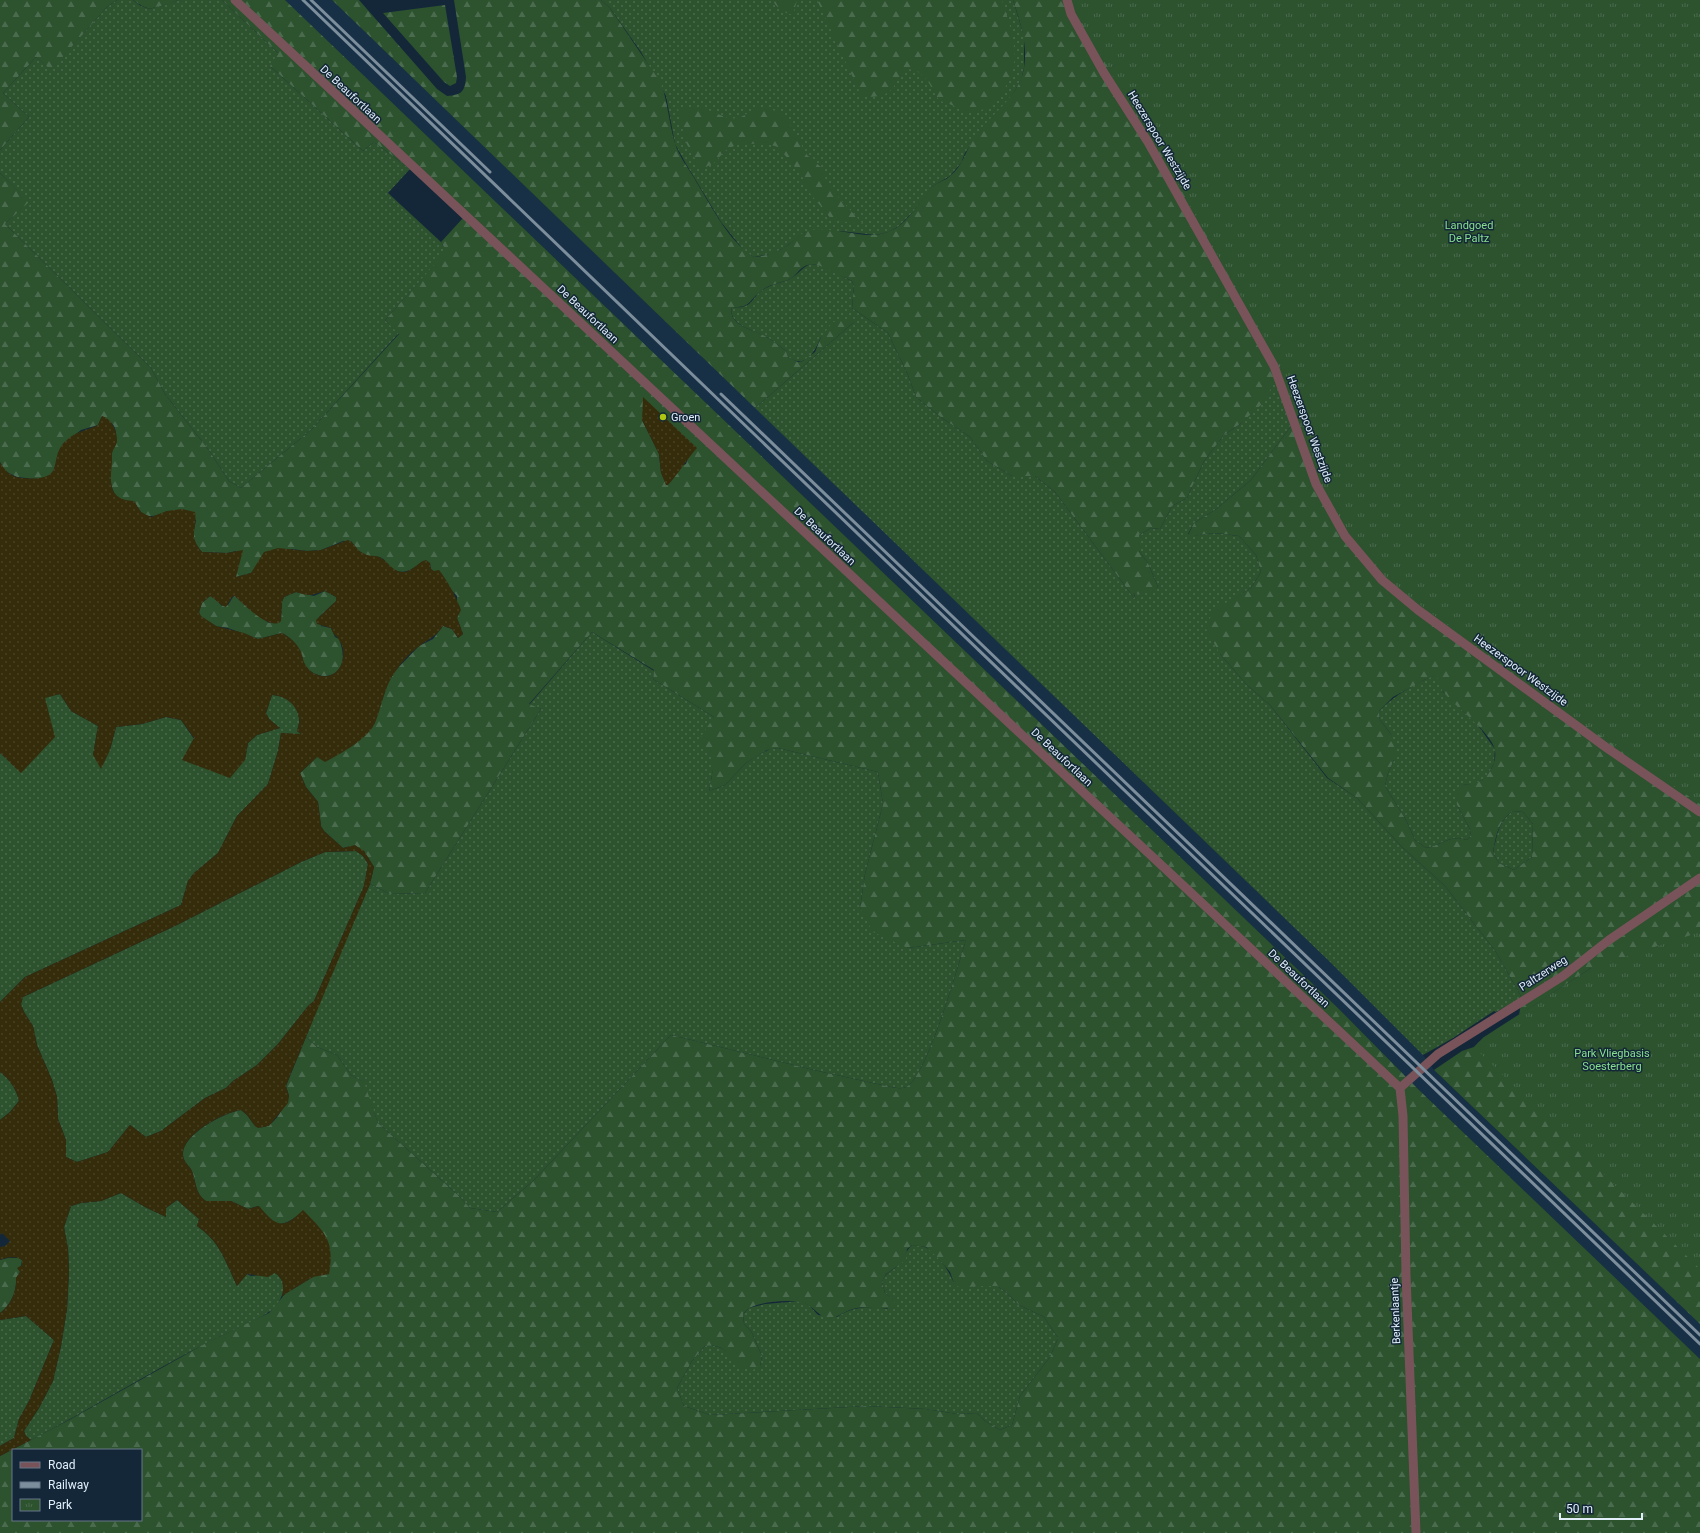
<svg xmlns="http://www.w3.org/2000/svg" width="1700" height="1533" font-family="Roboto,sans-serif">
	<style>
		.built { fill: #173046 }
		.grass { fill: url(#grass-dots) }
		.forest { fill: url(#forest-firs); fill-rule: evenodd }
		.sand { fill: url(#sand-dots); fill-rule: evenodd }
		.park { fill: url(#park-tufts) }
		.lines { fill: none; stroke-linecap: round; stroke-linejoin: round }
		.minor { stroke: #785359; stroke-width: 9 }
		.rail { stroke: #7c8d9b; stroke-width: 3 }
		.poi-dot { fill: #adc610; stroke: #132738; stroke-width: 1.5 }
		.labels { text-anchor: middle; stroke-width: 3; stroke-linejoin: round; paint-order: stroke }
		.street-label { font-size: 11px; fill: #e2effa; stroke: #132738 }
		.park-label { font-size: 11px; fill: #89df8d; stroke: #132738 }
		.poi-label { font-size: 11px; fill: #e2effa; stroke: #132738; text-anchor: start }
	</style>
	<defs>
		<pattern id="grass-dots" width="8" height="8" patternUnits="userSpaceOnUse"><rect width="8" height="8" fill="#2c522e"/><path d="M2 2h.1M6 6h.1" fill="none" stroke="#4a6b4d" stroke-width="1.8" stroke-linecap="round"/></pattern>
		<pattern id="forest-firs" width="22" height="20" patternUnits="userSpaceOnUse"><rect width="22" height="20" fill="#2c522e"/><path d="M5 1l3.5 6h-7zM16 11l3.5 6h-7z" fill="#4a6b4d"/></pattern>
		<pattern id="sand-dots" width="8" height="8" patternUnits="userSpaceOnUse"><rect width="8" height="8" fill="#342c0b"/><path d="M2 2h.1M6 6h.1" fill="none" stroke="#474123" stroke-width="1.8" stroke-linecap="round"/></pattern>
		<pattern id="park-tufts" width="24" height="20" patternUnits="userSpaceOnUse"><rect width="24" height="20" fill="#2c522e"/><path d="M3 7l-1-3M5 7V3M7 7l1-3M15 17l-1-3M17 17v-4M19 17l1-3" fill="none" stroke="#4a6b4d"/></pattern>
	</defs>
	<rect width="100%" height="100%" fill="#132738"/>
	<path class="built" d="M 285,0 L 332,0 L 1330,962 L 1380,1011 L 1423,1055 L 1434,1070 L 1700,1324 L 1700,1359 L 1419,1090 L 1339,1009 Z"/>
	<path class="grass" d="M 117,0 L 133,0 L 141,6 L 150,9 C 159,5 169,5 178,0 L 222,0 L 278,53 L 271,67 L 363,151 L 374,142 L 410,169 L 388,193 L 441,242 L 444,247 L 444,255 L 385,320 L 399,333 L 312,429 L 241,488 L 229,481 L 208,449 L 165,394 L 151,368 L 5,224 L 28,202 L 0,173 L 0,150 L 29,117 L 3,93 L 36,57 L 51,69 L 107,7 Z
		M 601,0 L 1013,0 L 1024,36 L 1024,68 L 1021,80 L 1010,99 L 984,126 L 965,153 L 961,163 L 950,176 L 933,186 L 913,212 L 899,226 L 889,232 L 875,235 L 840,231 L 805,232 L 784,248 L 772,254 L 754,257 L 745,252 L 721,222 L 686,164 L 675,144 L 666,96 L 641,52 L 610,8 Z
		M 810,264 L 820,265 L 852,281 L 854,286 L 852,308 L 888,333 L 908,375 L 916,397 L 942,418 L 970,437 L 987,461 L 1012,476 L 1035,476 L 1055,492 L 1134,598 L 1135,593 L 1158,587 L 1148,563 L 1139,551 L 1139,535 L 1151,528 L 1160,529 L 1172,506 L 1187,498 L 1204,461 L 1224,435 L 1240,424 L 1274,376 L 1291,426 L 1251,480 L 1215,510 L 1194,523 L 1188,534 C 1196,536 1199,535 1207,534 C 1217,532 1228,535 1239,536 L 1256,555 L 1261,572 L 1251,588 L 1235,598 L 1220,654 L 1247,685 L 1270,705 L 1327,778 L 1357,798 L 1402,847 L 1445,886 L 1496,952 L 1522,998 L 1496,1012 L 1494,1011 L 1453,1038 L 1423,1055 L 1330,962 L 755,408 L 854,322 L 821,337 C 815,351 806,370 788,357 L 786,351 C 779,346 772,340 765,336 C 754,331 727,324 732,307 C 736,307 741,308 745,306 C 752,304 755,295 761,291 C 772,283 780,284 790,279 C 798,275 801,268 810,264 Z
		M 592,632 L 654,671 L 653,679 L 714,717 L 706,747 L 713,758 L 713,770 L 709,791 L 725,785 L 746,763 L 758,755 L 770,749 L 778,748 L 878,772 L 883,804 L 865,874 L 860,908 L 908,948 L 966,940 C 958,966 927,1077 906,1087 C 902,1089 896,1088 891,1087 L 818,1071 L 671,1035 L 533,1181 L 497,1212 L 470,1208 L 459,1196 L 378,1123 L 363,1082 L 351,1075 L 337,1055 L 317,1047 L 306,1037 L 320,1000 L 370,884 L 390,894 L 425,893 L 541,709 L 529,705 Z
		M 1437,674 L 1443,692 L 1477,724 L 1495,749 L 1494,763 L 1487,777 L 1475,784 L 1462,785 L 1457,805 L 1469,827 L 1471,835 L 1467,840 C 1450,834 1442,845 1426,848 L 1415,840 L 1406,820 L 1385,786 L 1388,773 L 1394,760 L 1391,734 L 1380,720 L 1379,711 C 1396,694 1414,684 1437,674 Z
		M 60,694 L 71,711 L 98,726 L 93,755 L 110,750 L 116,727 L 142,724 L 166,717 L 181,720 L 194,739 L 183,760 L 245,760 L 248,743 L 257,735 L 280,728 L 269,719 L 266,713 L 272,695 C 286,696 297,703 299,718 C 300,721 298,727 297,731 L 302,735 L 281,733 L 278,751 L 268,784 L 237,816 L 218,853 L 194,873 L 188,881 L 181,905 L 25,977 L 0,1002 L 0,753 L 21,772 L 45,697 Z
		M 1513,811 L 1523,812 L 1533,824 L 1532,857 L 1514,870 L 1499,863 L 1493,853 C 1497,836 1498,821 1513,811 Z
		M 356,851 L 363,856 L 368,864 L 364,886 L 314,1001 L 308,1006 L 278,1044 L 257,1065 L 233,1081 L 226,1088 L 205,1098 L 161,1131 L 146,1137 L 130,1125 L 108,1152 L 77,1162 L 66,1157 L 66,1140 L 58,1119 L 57,1097 L 52,1080 L 37,1045 L 33,1026 L 24,1012 L 21,1004 L 23,997 L 177,925 L 301,862 L 325,852 Z
		M 0,1072 C 10,1080 16,1088 19,1101 L 10,1112 L 0,1120 Z
		M 121,1193 L 145,1207 L 166,1217 L 166,1208 L 177,1200 L 199,1219 L 197,1226 C 220,1241 226,1263 237,1286 L 247,1274 L 251,1276 L 275,1273 C 288,1282 284,1296 275,1307 C 264,1319 225,1333 209,1342 C 148,1373 91,1409 31,1440 L 26,1436 L 24,1431 L 39,1408 L 53,1381 L 61,1346 L 67,1309 L 69,1271 L 68,1249 L 64,1227 L 71,1206 L 81,1203 L 101,1201 Z
		M 912,1245 C 916,1245 921,1246 925,1247 C 938,1253 949,1271 954,1283 L 997,1286 L 1006,1292 L 1019,1305 L 1044,1317 L 1058,1338 L 1050,1357 L 1020,1396 L 1012,1425 L 1000,1430 L 985,1421 L 977,1413 L 957,1414 L 926,1409 L 867,1406 L 710,1415 L 684,1406 L 677,1388 L 692,1361 L 705,1346 C 724,1344 728,1353 741,1366 L 760,1366 L 762,1356 L 751,1331 L 744,1324 L 743,1314 L 749,1308 L 765,1304 L 800,1301 L 809,1305 L 818,1315 L 837,1317 C 853,1306 869,1306 887,1309 L 894,1301 L 885,1293 L 882,1282 C 887,1270 889,1274 897,1266 C 904,1260 905,1251 912,1245 Z
		M 26,1316 L 54,1340 L 29,1401 L 19,1419 L 14,1438 L 0,1446 L 0,1320 Z"/>
	<path class="forest" d="M 0,0 L 117,0 L 107,7 L 51,70 L 36,57 L 3,93 L 29,117 L 0,150 Z
		M 133,0 L 178,0 C 169,6 159,5 150,9 L 142,6 Z
		M 222,0 L 285,0 L 1339,1009 L 1419,1090 L 1700,1359 L 1700,1533 L 0,1533 L 0,1456 L 69,1420 L 208,1342 L 269,1313 L 285,1294 L 313,1277 L 303,1211 C 295,1218 286,1225 275,1224 L 258,1206 L 248,1209 L 231,1201 L 206,1201 C 196,1195 196,1184 193,1174 C 192,1167 183,1163 183,1155 C 181,1135 225,1112 241,1110 L 247,1115 L 255,1126 C 273,1133 282,1109 289,1096 L 286,1086 L 306,1037 L 317,1047 L 337,1055 L 351,1075 L 364,1082 L 378,1123 L 459,1196 L 470,1208 L 497,1212 L 533,1181 L 671,1035 L 818,1071 L 891,1087 C 896,1088 902,1089 906,1087 C 927,1077 958,966 966,940 L 908,948 L 873,932 L 860,908 L 865,874 L 883,804 L 878,772 L 778,748 L 767,750 L 746,763 L 725,785 L 709,791 C 713,769 718,757 698,741 L 714,717 L 653,679 L 654,670 L 592,632 L 529,704 L 541,709 L 425,893 L 390,894 L 370,884 L 374,867 L 364,851 L 351,846 L 343,848 L 324,831 L 321,826 L 318,802 L 306,787 L 300,773 L 317,757 L 350,747 L 366,733 L 374,724 L 388,683 L 395,671 L 419,646 L 433,639 L 443,626 L 452,629 L 458,638 L 463,634 L 457,618 L 460,607 L 457,604 L 457,596 L 431,569 L 430,563 L 423,561 C 413,569 403,577 390,567 C 387,564 385,560 382,558 C 378,556 376,557 373,557 C 363,557 356,548 351,541 L 343,541 L 321,550 L 307,551 L 292,549 L 251,573 L 236,577 L 236,551 L 227,553 L 202,552 C 191,540 193,535 196,520 L 167,511 C 150,519 143,519 134,501 C 130,501 125,501 121,500 C 107,492 110,466 112,453 C 114,443 119,437 114,426 C 112,422 105,419 102,416 L 98,425 L 81,430 L 63,444 L 53,472 L 48,477 L 36,479 L 17,477 L 5,471 L 0,462 L 0,173 L 29,202 L 5,224 L 151,368 L 165,394 L 208,449 L 229,481 L 241,488 L 312,429 L 399,334 L 385,320 L 443,255 L 444,247 L 441,242 L 463,218 L 410,169 L 374,142 L 363,151 L 270,66 L 278,53 ZM 642,420 L 688,458 L 686,464 L 661,473 L 659,454 ZM 912,1245 L 926,1247 L 937,1257 L 950,1272 L 954,1283 L 960,1288 L 979,1286 L 997,1286 L 1006,1292 L 1019,1305 L 1044,1317 L 1058,1338 L 1050,1357 L 1020,1396 L 1012,1425 L 1000,1430 L 985,1421 L 977,1413 L 957,1414 L 926,1409 L 867,1406 L 710,1415 L 684,1406 L 677,1388 L 692,1361 L 705,1346 C 728,1344 725,1355 740,1366 C 743,1368 749,1369 753,1370 L 760,1366 L 762,1356 L 751,1331 L 744,1324 L 743,1314 C 745,1312 747,1309 750,1308 C 762,1301 797,1298 808,1305 C 815,1309 820,1316 828,1320 C 838,1317 846,1310 857,1308 C 869,1305 883,1312 894,1306 L 895,1301 L 885,1293 L 882,1282 L 886,1274 L 906,1260 L 907,1249 ZM 13,1450 L 141,1450 L 141,1520 L 13,1520 Z
		M 332,0 L 359,0 L 437,89 L 447,96 C 462,95 465,91 466,77 L 454,0 L 601,0 L 610,8 L 661,83 C 668,103 669,123 675,143 C 679,157 690,170 697,183 C 712,207 729,242 754,257 C 765,256 776,253 785,247 C 793,242 801,232 810,230 C 836,226 864,241 888,232 C 909,224 918,202 932,187 C 937,182 945,181 950,176 C 962,167 966,150 974,138 C 990,114 1019,98 1024,68 C 1028,44 1020,22 1013,0 L 1700,0 L 1700,1027 L 1591,968 L 1519,1015 L 1522,998 L 1496,952 L 1445,886 L 1402,847 L 1357,798 L 1328,778 L 1270,705 L 1247,685 L 1220,654 L 1205,627 L 1215,609 L 1251,588 L 1261,572 L 1256,555 L 1239,536 C 1228,535 1217,532 1207,534 C 1199,535 1197,536 1188,535 L 1194,523 L 1215,510 L 1251,480 L 1291,426 L 1274,377 L 1272,387 L 1262,404 L 1240,424 L 1224,435 L 1204,461 L 1187,498 L 1172,506 L 1160,529 L 1151,528 L 1139,535 L 1139,551 L 1148,563 L 1158,587 L 1142,595 L 1135,593 L 1134,598 L 1055,492 L 1035,476 L 1012,476 L 987,461 L 970,437 L 942,418 L 916,397 L 908,375 L 888,333 L 852,308 L 854,286 L 852,281 C 846,277 839,276 832,272 C 822,267 813,260 802,268 C 797,272 794,278 788,280 C 777,284 769,284 760,292 C 748,301 751,308 732,307 C 727,325 754,330 765,336 C 772,340 779,346 786,351 L 788,357 L 798,362 L 803,361 L 815,352 L 821,337 L 833,322 L 849,319 L 854,322 L 755,408 ZM 1436,675 C 1439,681 1440,689 1445,694 C 1456,707 1494,735 1495,751 C 1496,758 1494,764 1490,771 C 1484,782 1474,784 1462,785 L 1456,792 L 1457,805 L 1469,827 L 1471,835 L 1467,840 C 1450,834 1442,845 1426,848 L 1415,840 L 1406,820 L 1385,786 L 1388,773 L 1394,760 L 1396,749 L 1391,734 L 1380,720 L 1379,711 L 1393,697 L 1424,680 ZM 1513,811 L 1523,812 L 1533,824 L 1532,857 L 1514,870 L 1499,863 L 1493,853 C 1496,836 1498,821 1513,811 Z
		M 772,0 L 797,0 L 793,15 C 784,13 777,8 772,0 Z
		M 817,0 L 1002,0 C 1014,38 1026,68 995,100 C 989,106 980,113 971,112 C 960,111 951,103 940,101 C 933,93 930,81 922,75 C 899,57 900,87 887,93 C 881,97 870,97 862,97 Z
		M 445,5 L 457,77 L 456,83 L 450,86 L 444,82 L 383,13 Z
		M 690,107 L 708,110 L 730,119 L 739,118 L 754,110 L 764,108 L 776,111 L 788,121 L 807,155 L 823,169 L 827,185 L 863,224 L 832,220 L 809,192 L 803,178 L 794,166 L 778,147 L 764,143 L 736,145 L 726,150 L 713,164 L 701,169 L 685,141 L 678,108 Z
		M 325,591 L 336,597 L 336,601 L 319,617 L 321,626 L 331,628 L 335,637 L 339,639 C 342,647 344,655 342,663 C 336,681 314,679 305,665 C 303,662 303,659 302,656 C 298,646 292,638 282,633 L 258,639 L 228,628 L 216,626 L 200,616 L 199,612 L 202,603 L 210,596 L 214,598 L 222,606 L 228,605 L 233,597 L 235,596 L 252,611 L 269,623 L 281,621 L 282,602 L 284,597 L 296,592 L 314,596 Z
		M 1484,1037 L 1700,1239 L 1700,1324 L 1434,1070 L 1462,1051 L 1474,1047 Z
		M 8,1258 L 19,1258 L 22,1260 L 20,1272 L 16,1278 C 17,1291 11,1305 0,1313 L 0,1260 Z"/>
	<path class="sand" d="M 643,397 L 697,448 C 686,460 679,473 668,485 L 666,485 L 661,473 L 659,454 L 642,420 Z
		M 102,416 C 112,419 117,431 117,441 C 117,445 113,449 112,453 C 112,456 112,459 112,462 C 110,483 108,500 134,501 L 141,512 L 151,517 L 167,511 L 182,509 L 195,512 C 198,531 187,534 202,552 L 227,553 L 243,550 L 236,577 L 251,573 L 264,552 L 278,548 L 307,551 L 321,550 L 348,540 C 354,542 356,549 361,552 C 370,558 375,554 381,558 C 389,562 393,573 404,572 C 413,571 418,562 426,560 L 430,563 L 431,569 L 434,571 L 439,570 C 449,583 455,595 461,610 L 457,618 L 463,634 L 458,638 L 452,629 L 443,626 C 436,637 427,640 418,647 C 409,654 401,663 395,672 C 384,687 382,706 375,723 C 368,739 340,754 325,762 L 317,757 L 300,773 L 306,787 L 318,802 L 321,826 L 324,831 L 343,848 L 355,845 L 364,851 L 374,867 L 370,884 L 291,1073 L 286,1086 L 289,1096 L 288,1103 L 269,1126 L 258,1128 L 255,1126 L 247,1115 L 241,1110 C 224,1112 181,1135 183,1155 C 183,1163 192,1167 193,1174 C 196,1184 196,1194 206,1201 L 231,1201 L 248,1209 L 259,1206 C 276,1226 282,1231 303,1210 C 325,1233 335,1240 329,1274 L 313,1277 L 285,1294 L 282,1297 C 284,1287 284,1279 275,1273 L 268,1277 L 247,1274 L 237,1286 C 226,1263 220,1241 197,1226 L 199,1219 L 177,1200 L 166,1208 L 166,1217 L 145,1207 L 121,1193 L 101,1201 L 81,1203 L 71,1206 L 64,1227 L 68,1249 L 69,1271 L 67,1309 L 61,1346 L 53,1381 L 39,1408 L 24,1431 L 26,1436 L 31,1440 L 0,1456 L 0,1446 L 14,1438 L 19,1419 L 29,1401 L 54,1340 L 26,1316 L 0,1320 L 0,1313 C 11,1305 17,1291 16,1278 L 20,1272 L 17,1268 L 22,1265 L 22,1260 C 16,1256 7,1257 0,1260 L 0,1247 L 5,1246 L 10,1241 L 2,1233 L 0,1235 L 0,1120 L 10,1112 L 19,1101 C 16,1088 10,1080 0,1072 L 0,1002 L 25,977 L 181,905 L 188,881 L 194,873 L 218,853 L 237,816 L 268,784 L 278,751 L 281,733 L 301,734 L 297,731 C 298,727 300,722 299,718 C 297,704 285,696 272,695 L 266,713 L 269,719 L 280,728 L 257,735 L 248,743 L 245,760 L 230,778 L 182,760 L 194,738 L 181,720 L 166,717 L 142,724 L 116,727 L 110,750 L 101,769 L 93,755 L 98,726 L 71,711 L 60,694 L 45,698 L 55,737 L 21,773 L 0,753 L 0,462 C 4,470 11,477 21,478 C 72,482 44,458 68,439 C 77,431 88,430 98,425 ZM 325,591 L 336,597 L 336,601 L 316,620 L 317,624 L 331,628 C 334,637 336,634 339,640 C 346,649 344,665 336,672 C 327,680 311,676 305,664 C 302,660 303,654 300,650 C 296,642 289,637 282,633 L 258,639 L 244,633 L 216,626 L 201,616 L 199,612 L 202,603 L 210,596 C 216,599 220,606 226,607 L 232,597 L 235,596 C 243,604 271,632 281,621 L 282,602 L 284,597 L 296,592 C 310,597 312,595 325,591 ZM 356,851 L 363,856 L 368,864 L 364,886 L 314,1001 L 308,1006 L 278,1044 L 257,1065 L 233,1081 L 226,1088 L 205,1098 L 161,1131 L 146,1137 L 130,1125 L 108,1152 L 77,1162 L 66,1157 L 66,1140 L 58,1119 L 57,1097 L 52,1080 L 37,1045 L 33,1026 L 24,1012 L 21,1004 L 23,997 L 177,925 L 301,862 L 325,852 Z"/>
	<path class="park" d="M 1071,0 L 1700,0 L 1700,804 L 1578,720 L 1394,586 L 1376,568 L 1346,531 L 1323,490 L 1279,364 L 1156,145 L 1111,73 L 1074,9 Z
		M 1700,932 L 1700,1269 L 1474,1047 L 1484,1037 L 1591,968 Z"/>
	<g class="lines">
		<path class="minor" d="M 235,0 L 1400,1088
			M 1067,0 L 1071,14 L 1104,73 L 1148,142 L 1274,366 L 1316,484 L 1345,536 L 1382,580 L 1418,610 L 1607,748 L 1700,812
			M 1400,1088 L 1403,1116 L 1406,1275 L 1416,1533
			M 1400,1088 L 1438,1054 L 1563,976 L 1609,940 L 1700,878"/>
		<path class="rail" d="M 303,0 L 1700,1344
			M 311,0 L 490,172
			M 721,394 L 1700,1335"/>
	</g>
	<circle class="poi-dot" cx="663" cy="417" r="4"/>
	<g class="labels">
		<g class="street-label">
			<text transform="translate(351 94) rotate(43)" y="4">De Beaufortlaan</text>
			<text transform="translate(1160 140) rotate(59)" y="4">Heezerspoor Westzijde</text>
			<text transform="translate(588 314) rotate(43)" y="4">De Beaufortlaan</text>
			<text transform="translate(1310 429) rotate(70)" y="4">Heezerspoor Westzijde</text>
			<text transform="translate(825 536) rotate(43)" y="4">De Beaufortlaan</text>
			<text transform="translate(1521 670) rotate(36)" y="4">Heezerspoor Westzijde</text>
			<text transform="translate(1062 757) rotate(43)" y="4">De Beaufortlaan</text>
			<text transform="translate(1543 973) rotate(-33)" y="4">Paltzerweg</text>
			<text transform="translate(1299 978) rotate(43)" y="4">De Beaufortlaan</text>
			<text transform="translate(1395 1311) rotate(-92)" y="4">Berkenlaantje</text>
		</g>
		<g class="park-label">
			<text x="1469" y="229">Landgoed<tspan x="1469" dy="13">De Paltz</tspan></text>
			<text x="1612" y="1057">Park Vliegbasis<tspan x="1612" dy="13">Soesterberg</tspan></text>
		</g>
		<g class="poi-label">
			<text x="671" y="421">Groen</text>
		</g>
	</g>
	<rect x="12" y="1449" width="130" height="72" fill="#132738" stroke="#667786"/>
	<rect x="20" y="1462" width="20" height="6" fill="#785359" stroke="#667786"/>
	<text x="48" y="1469" font-size="12" fill="#e2effa">Road</text>
	<rect x="20" y="1482" width="20" height="6" fill="#7c8d9b" stroke="#667786"/>
	<text x="48" y="1489" font-size="12" fill="#e2effa">Railway</text>
	<rect x="20" y="1499" width="20" height="12" fill="url(#park-tufts)" stroke="#667786"/>
	<text x="48" y="1509" font-size="12" fill="#e2effa">Park</text>
	<path d="M1560 1513v6h82v-6" fill="none" stroke="#e2effa" stroke-width="2"/>
	<text x="1566" y="1513" font-size="12" fill="#e2effa" stroke="#132738" stroke-width="3" paint-order="stroke">50 m</text>
</svg>
